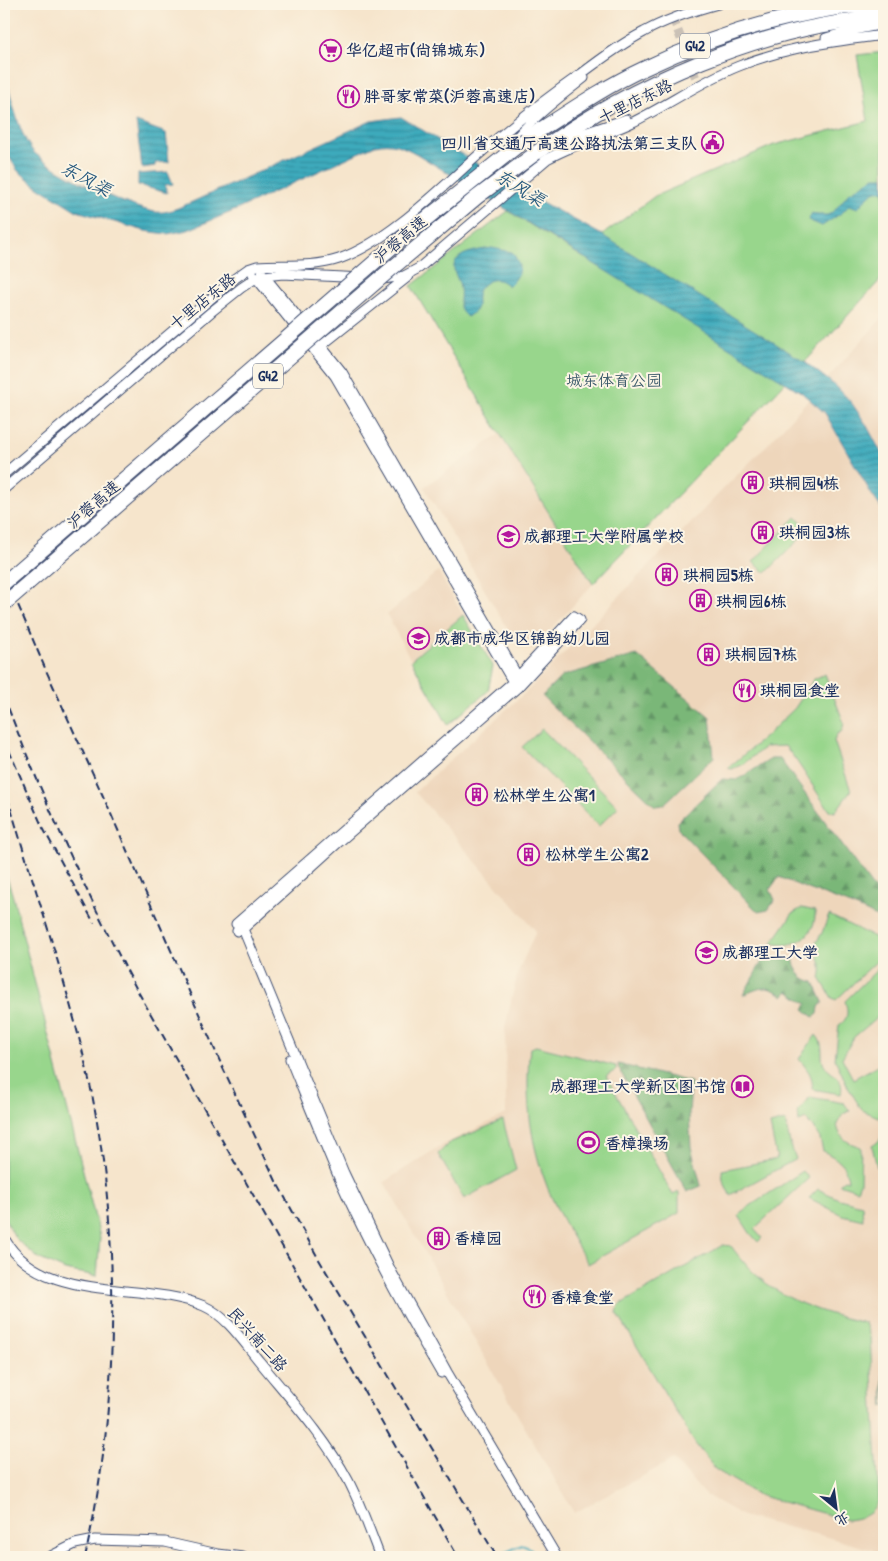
<svg xmlns="http://www.w3.org/2000/svg" width="888" height="1561" font-family="'Patrick Hand','LXGW WenKai TC',sans-serif">
	<style>
		.built { fill: #eed6bb }
		.green { fill: #98d68c; stroke: #5a8275 }
		.forest { fill: url(#forest-firs); stroke: #4a736b }
		.water { fill: url(#water-rules); stroke: #2c6c8d }
		.lines { fill: none; stroke-linecap: round; stroke-linejoin: round }
		.stream { stroke: #3daabc; stroke-width: 2 }
		.tertiary-tunnel { stroke: #cac1b6; stroke-width: 9; stroke-dasharray: 9 4.5; stroke-linecap: butt }
		.tertiary-casing { stroke: #3c4a6e; stroke-width: 11 }
		.motorway-casing { stroke: #3c4a6e; stroke-width: 16 }
		.tertiary { stroke: #fff; stroke-width: 9 }
		.motorway { stroke: #fff; stroke-width: 14 }
		.rail { stroke: #1b2f5e; stroke-width: 2; stroke-dasharray: 8 4; stroke-linecap: butt }
		.motorway-bridge-casing { stroke: #3c4a6e; stroke-width: 16; stroke-linecap: butt }
		.motorway-bridge { stroke: #fff; stroke-width: 14 }
		.labels { text-anchor: middle; stroke-width: 4; stroke-linejoin: round; paint-order: stroke }
		.shield { fill: #fcf5e5; stroke: #5e6a86; stroke-width: 1 }
		.shield-label { font-size: 15px; font-weight: bold; fill: #1b2f5e }
		.poi-label { font-size: 16px; font-weight: bold; fill: #1b2f5e; stroke: #fcf5e5; text-anchor: start }
		.street-label { font-size: 16px; fill: #1b2f5e; stroke: #fcf5e5 }
		.park-label { font-size: 16px; fill: #3a596a; stroke: #fcf5e5 }
		.water-label { font-size: 18px; font-style: italic; fill: #275a7f; stroke: #fcf5e5 }
	</style>
	<defs>
		<pattern id="forest-firs" width="22" height="20" patternUnits="userSpaceOnUse" patternTransform="scale(1.25)"><rect width="22" height="20" fill="#7ab778"/><path d="M5 1l3.5 6h-7zM16 11l3.5 6h-7z" fill="#639566"/></pattern>
		<pattern id="water-rules" width="6" height="5" patternUnits="userSpaceOnUse" patternTransform="scale(1.25)"><rect width="6" height="5" fill="#3daabc"/><path d="M0 2.5h6" fill="none" stroke="#328b9c"/></pattern>
	</defs>
	<rect width="100%" height="100%" fill="#fcf5e5"/>
	<filter id="ink" filterUnits="userSpaceOnUse"><feTurbulence type="fractalNoise" baseFrequency=".02" numOctaves="2"/><feDisplacementMap in="SourceGraphic" scale="10" xChannelSelector="R" yChannelSelector="G"/><feConvolveMatrix kernelMatrix="1 2 1 2 8 2 1 2 1" color-interpolation-filters="sRGB"/></filter>
	<filter id="wash" filterUnits="userSpaceOnUse"><feTurbulence type="fractalNoise" baseFrequency=".0096" numOctaves="4" result="noise"/><feDisplacementMap in="SourceGraphic" scale="20" xChannelSelector="R" yChannelSelector="G"/><feGaussianBlur stdDeviation="1.12" result="paint"/><feColorMatrix in="noise" values="0 0 0 0 0 0 0 0 0 0 0 0 0 0 0 0 0 1.4 0 .05"/><feComposite in="paint" operator="in"/></filter>
	<g filter="url(#wash)">
		<rect width="100%" height="100%" fill="#f6e5cc"/>
		<path class="built" d="M 884,316 L 884,1557 L 878,1557 L 873,1550 L 820,1535 L 745,1517 L 704,1494 L 674,1459 L 574,1513 L 384,1182 L 442,1145 L 506,1114 L 505,1027 L 518,972 L 536,931 L 415,792 L 528,690 L 740,472 L 768,444 Z
			M 500,434 L 593,584 L 532,650 L 518,647 L 424,487 Z
			M 438,571 L 463,615 L 411,660 L 387,615 Z"/>
		<path class="green" d="M 884,52 L 884,276 L 805,362 L 593,584 L 500,434 L 411,286 L 508,211 L 584,258 L 602,235 L 655,196 L 774,145 L 868,121 L 857,55 Z
			M 796,517 L 809,529 L 766,573 L 753,562 Z
			M 463,615 L 493,666 L 488,691 L 448,725 L 411,660 Z
			M 825,674 L 844,723 L 842,731 L 837,734 L 834,741 L 851,791 L 835,812 L 830,811 C 814,790 802,766 785,746 L 765,747 L 743,764 L 732,769 L 728,768 L 766,736 L 795,708 L 814,679 Z
			M 542,729 L 618,807 L 599,826 L 522,747 Z
			M 4,868 L 13,897 L 100,1237 L 97,1276 L 65,1270 L 38,1258 L 16,1239 L 4,1217 Z
			M 802,908 L 815,911 C 817,935 795,950 772,943 L 793,913 Z
			M 829,915 L 884,942 L 884,954 L 836,1000 L 832,998 L 820,978 C 823,966 821,958 812,949 L 822,933 Z
			M 884,963 L 884,1012 L 854,1037 L 842,1058 L 853,1079 L 884,1062 L 884,1115 L 878,1117 L 862,1110 L 849,1089 L 835,1059 L 839,1025 C 849,1019 848,1011 845,1001 Z
			M 816,1035 C 826,1046 819,1055 824,1065 C 830,1075 845,1076 841,1094 L 812,1089 C 814,1076 807,1069 799,1059 Z
			M 536,1046 L 616,1066 L 616,1070 L 606,1076 L 673,1195 L 679,1192 L 679,1213 L 588,1264 C 572,1236 554,1208 544,1178 C 529,1136 525,1092 530,1048 Z
			M 810,1097 L 844,1103 L 850,1111 L 843,1114 L 837,1124 C 839,1139 848,1143 861,1147 L 860,1183 L 857,1190 L 839,1184 L 844,1180 L 848,1181 C 847,1164 836,1158 823,1151 L 819,1135 L 806,1119 L 799,1122 L 798,1112 Z
			M 503,1120 L 516,1170 L 464,1199 L 438,1154 L 449,1143 Z
			M 785,1121 L 790,1143 L 796,1159 L 730,1195 L 723,1180 L 722,1170 L 777,1159 L 770,1125 Z
			M 882,1127 L 884,1127 L 884,1183 L 880,1180 L 872,1146 C 879,1142 885,1136 882,1127 Z
			M 803,1171 L 809,1178 L 754,1229 L 762,1238 L 758,1242 L 750,1233 L 739,1216 L 741,1212 Z
			M 818,1189 L 839,1199 L 862,1205 L 863,1220 L 842,1215 L 809,1198 Z
			M 723,1245 L 731,1246 C 736,1253 742,1260 748,1267 C 779,1300 822,1313 865,1323 L 870,1337 L 879,1499 C 873,1515 864,1518 847,1520 L 758,1495 L 716,1470 L 696,1445 L 617,1313 L 619,1305 Z
			M 884,1315 L 884,1406 L 880,1320 L 881,1317 Z"/>
		<path class="forest" d="M 637,655 L 710,717 L 714,757 L 663,805 L 655,806 L 542,696 L 562,676 Z
			M 771,759 L 780,759 L 884,903 L 884,921 C 851,902 814,893 779,877 L 770,889 L 775,900 L 768,910 L 758,912 L 678,829 L 677,822 L 722,779 L 737,780 Z
			M 765,956 L 783,959 L 793,958 C 796,971 800,979 814,982 L 823,1002 L 819,1007 L 818,1014 L 814,1017 L 804,1009 L 807,1004 L 788,991 L 784,996 C 766,984 762,987 743,995 Z
			M 618,1064 L 691,1082 L 689,1114 L 691,1147 L 701,1186 L 687,1192 L 619,1069 Z"/>
		<path class="water" d="M 4,70 C 11,94 17,130 32,150 C 49,170 129,208 155,212 C 167,214 180,207 192,202 L 371,121 L 401,117 L 527,194 L 602,235 L 805,362 L 837,387 L 851,402 L 866,424 L 884,458 L 884,512 L 872,495 L 825,413 L 801,392 L 417,154 C 402,146 392,141 375,145 L 236,210 L 188,230 L 167,234 L 145,231 L 77,211 L 37,186 L 18,171 L 4,149 Z
			M 136,122 L 166,133 L 169,162 L 155,163 L 155,166 L 142,168 Z
			M 168,172 L 173,184 L 165,185 L 167,193 L 138,185 L 138,174 Z
			M 874,177 L 884,177 L 884,191 C 872,188 866,200 858,208 L 849,205 L 843,212 L 822,226 L 808,220 L 812,213 L 817,215 L 828,215 L 835,210 L 849,193 Z
			M 492,248 L 512,252 C 522,266 522,274 509,286 C 506,284 501,280 498,280 C 490,278 480,285 478,292 C 474,304 483,307 467,317 C 455,307 462,302 460,288 C 460,282 455,276 454,269 C 452,252 481,250 492,248 Z"/>
		<g class="lines">
			<path class="stream" d="M 495,1557 L 522,1545 L 531,1549 L 537,1557"/>
		</g>
	</g>
	<g filter="url(#ink)">
		<g class="lines">
			<path class="tertiary-tunnel" d="M 673,18 L 699,86"/>
			<defs>
				<path id="tertiary" d="M 826,38 L 853,30 L 884,24
					M 561,141 L 626,119
					M 507,149 C 529,120 556,100 584,78
					M 262,273 L 342,372 L 518,677 L 521,680
					M 253,274 L 335,376 L 513,682 L 516,686
					M 317,349 L 409,276
					M 4,474 L 234,279 L 248,269 L 257,266 C 284,264 312,268 339,259 C 387,242 437,192 475,158 C 508,128 544,100 581,74 C 601,59 621,44 644,32 C 667,19 692,11 718,4
					M 4,489 L 211,312 L 241,288 L 256,278 L 264,276 L 283,274 L 383,279 L 404,276 L 419,268 L 547,159 C 574,144 603,136 631,123 C 668,105 701,81 739,66 C 786,47 835,41 884,35
					M 236,924 L 513,682 L 574,616 L 580,620 L 518,687 L 339,842 L 243,929 L 237,931
					M 238,925 L 243,929 L 344,1173 L 391,1271 L 447,1372 L 557,1557
					M 290,1059 C 306,1098 322,1138 339,1178 C 369,1245 404,1310 441,1373
					M 4,1238 C 42,1305 143,1280 204,1306 C 227,1316 245,1344 260,1362 C 291,1400 325,1437 348,1480 C 361,1505 370,1531 380,1557
					M 49,1557 L 75,1544 L 95,1540 L 165,1542 L 218,1554 L 243,1557"/>
				<path id="motorway" d="M 526,139 C 564,115 602,88 643,69 C 703,40 765,20 831,9 C 848,6 867,6 884,5
					M 536,153 C 631,84 765,24 884,18"/>
			</defs>
			<use href="#tertiary" class="tertiary-casing"/>
			<use href="#motorway" class="motorway-casing"/>
			<use href="#tertiary" class="tertiary"/>
			<use href="#motorway" class="motorway"/>
			<path class="rail" d="M 4,572 L 45,668 L 103,796 L 222,1066 L 276,1181 L 318,1258 L 497,1557
				M 4,697 C 42,797 86,893 136,988 L 458,1557
				M 4,739 L 42,826 L 94,923
				M 4,785 C 30,876 62,966 84,1058 C 122,1215 121,1400 85,1557"/>
			<defs>
				<path id="motorway-bridge" d="M 4,583 L 407,234 L 526,139
					M 4,604 L 390,270 L 477,197 L 536,153"/>
			</defs>
			<use href="#motorway-bridge" class="motorway-bridge-casing"/>
			<use href="#motorway-bridge" class="motorway-bridge"/>
		</g>
	</g>
	<defs>
		<symbol id="supermarket-ring" viewBox="-11 -11 22 22"><circle r="9.5" fill="#fcf5e5" stroke="#b5179e" stroke-width="1.5"/><path d="M-6-5.5h2.5l.6 2H6L4.5 2H-2.5L-4.4-4H-6ZM-1.5 3.2a1.3 1.3 0 1 0 .1 0ZM3 3.2a1.3 1.3 0 1 0 .1 0Z" fill="#b5179e"/></symbol>
		<symbol id="restaurant-ring" viewBox="-11 -11 22 22"><circle r="9.5" fill="#fcf5e5" stroke="#b5179e" stroke-width="1.5"/><path d="M-5-6h1v4h1v-4h1v4h1v-4h1v5L-1.5 .5V6h-2V.5L-5-1ZM5-6V6H3V1.5H1.5Q1.5-4 5-6Z" fill="#b5179e"/></symbol>
		<symbol id="civic-ring" viewBox="-11 -11 22 22"><circle r="9.5" fill="#fcf5e5" stroke="#b5179e" stroke-width="1.5"/><path d="M-.6-6.5H3V-4.5H.6V-3L4-1V1h2V6H-6V1h2V-1L-.6-3ZM-1.2 2.5V6h2.4V2.5Z" fill="#b5179e"/></symbol>
		<symbol id="building-ring" viewBox="-11 -11 22 22"><circle r="9.5" fill="#fcf5e5" stroke="#b5179e" stroke-width="1.5"/><path d="M-4-6H4V6H1V3H-1V6H-4ZM-2.5-4.3h1.7v1.8h-1.7ZM.8-4.3h1.7v1.8H.8ZM-2.5-1h1.7V.8h-1.7ZM.8-1h1.7V.8H.8Z" fill="#b5179e"/></symbol>
		<symbol id="school-ring" viewBox="-11 -11 22 22"><circle r="9.5" fill="#fcf5e5" stroke="#b5179e" stroke-width="1.5"/><path d="M0-5L7-2L0 1L-7-2ZM-4 1L0 2.5L4 1V4Q0 6-4 4Z" fill="#b5179e"/></symbol>
		<symbol id="university-ring" viewBox="-11 -11 22 22"><circle r="9.5" fill="#fcf5e5" stroke="#b5179e" stroke-width="1.5"/><path d="M0-5L7-2L0 1L-7-2ZM-4 1L0 2.5L4 1V4Q0 6-4 4Z" fill="#b5179e"/></symbol>
		<symbol id="library-ring" viewBox="-11 -11 22 22"><circle r="9.5" fill="#fcf5e5" stroke="#b5179e" stroke-width="1.5"/><path d="M-6-4Q-3-5.5-.7-3.5V5Q-3 3-6 4ZM6-4Q3-5.5 .7-3.5V5Q3 3 6 4Z" fill="#b5179e"/></symbol>
		<symbol id="stadium-ring" viewBox="-11 -11 22 22"><circle r="9.5" fill="#fcf5e5" stroke="#b5179e" stroke-width="1.5"/><path d="M0-5a6.5 5 0 1 0 0 10a6.5 5 0 1 0 0-10ZM-3.5-1.8h7v3.6h-7Z" fill="#b5179e"/></symbol>
	</defs>
	<g fill-rule="evenodd">
		<use href="#supermarket-ring" x="318" y="38" width="25" height="25"/>
		<use href="#restaurant-ring" x="336" y="84" width="25" height="25"/>
		<use href="#civic-ring" x="700" y="130" width="25" height="25"/>
		<use href="#building-ring" x="740" y="470" width="25" height="25"/>
		<use href="#building-ring" x="750" y="520" width="25" height="25"/>
		<use href="#school-ring" x="496" y="524" width="25" height="25"/>
		<use href="#building-ring" x="654" y="562" width="25" height="25"/>
		<use href="#building-ring" x="688" y="588" width="25" height="25"/>
		<use href="#school-ring" x="406" y="626" width="25" height="25"/>
		<use href="#building-ring" x="696" y="642" width="25" height="25"/>
		<use href="#restaurant-ring" x="732" y="678" width="25" height="25"/>
		<use href="#building-ring" x="464" y="782" width="25" height="25"/>
		<use href="#building-ring" x="516" y="842" width="25" height="25"/>
		<use href="#university-ring" x="694" y="940" width="25" height="25"/>
		<use href="#library-ring" x="730" y="1074" width="25" height="25"/>
		<use href="#stadium-ring" x="576" y="1130" width="25" height="25"/>
		<use href="#building-ring" x="426" y="1226" width="25" height="25"/>
		<use href="#restaurant-ring" x="522" y="1284" width="25" height="25"/>
	</g>
	<g class="labels">
		<g class="shield">
			<rect x="680" y="33.5" width="30" height="25" rx="4"/>
			<rect x="253" y="363.5" width="30" height="25" rx="4"/>
		</g>
		<g class="shield-label">
			<text x="695" y="51">G42</text>
			<text x="268" y="381">G42</text>
		</g>
		<g class="poi-label">
			<text x="346" y="56">华亿超市(尚锦城东)</text>
			<text x="364" y="102">胖哥家常菜(沪蓉高速店)</text>
			<text x="697" y="149" text-anchor="end">四川省交通厅高速公路执法第三支队</text>
			<text x="769" y="489">珙桐园4栋</text>
			<text x="779" y="538">珙桐园3栋</text>
			<text x="524" y="542">成都理工大学附属学校</text>
			<text x="683" y="581">珙桐园5栋</text>
			<text x="716" y="607">珙桐园6栋</text>
			<text x="434" y="644">成都市成华区锦韵幼儿园</text>
			<text x="725" y="660">珙桐园7栋</text>
			<text x="760" y="696">珙桐园食堂</text>
			<text x="493" y="801">松林学生公寓1</text>
			<text x="545" y="860">松林学生公寓2</text>
			<text x="722" y="958">成都理工大学</text>
			<text x="726" y="1092" text-anchor="end">成都理工大学新区图书馆</text>
			<text x="605" y="1149">香樟操场</text>
			<text x="454" y="1244">香樟园</text>
			<text x="550" y="1303">香樟食堂</text>
		</g>
		<g class="street-label">
			<text transform="translate(635 101) rotate(-26)" y="6">十里店东路</text>
			<text transform="translate(400 239) rotate(-40)" y="6">沪蓉高速</text>
			<text transform="translate(202 301) rotate(-39)" y="6">十里店东路</text>
			<text transform="translate(93 504) rotate(-41)" y="6">沪蓉高速</text>
			<text transform="translate(258 1339) rotate(48)" y="6">民兴南二路</text>
		</g>
		<g class="park-label">
			<text x="614" y="386">城东体育公园</text>
		</g>
		<g class="water-label">
			<text transform="translate(86 179) rotate(29)" y="6">东风渠</text>
			<text transform="translate(520 188) rotate(32)" y="6">东风渠</text>
		</g>
	</g>
	<rect width="888" height="1561" fill="none" stroke="#fcf5e5" stroke-width="20"/>
	<g transform="translate(836 1508) rotate(151)" stroke="#fcf5e5" stroke-width="4" paint-order="stroke">
	<path d="M0-4L9 19L0 12L-9 19Z" fill="#1b2f5e"/>
	<text y="-8" font-size="14" font-weight="bold" text-anchor="middle" fill="#1b2f5e">北</text>
	</g>
</svg>
